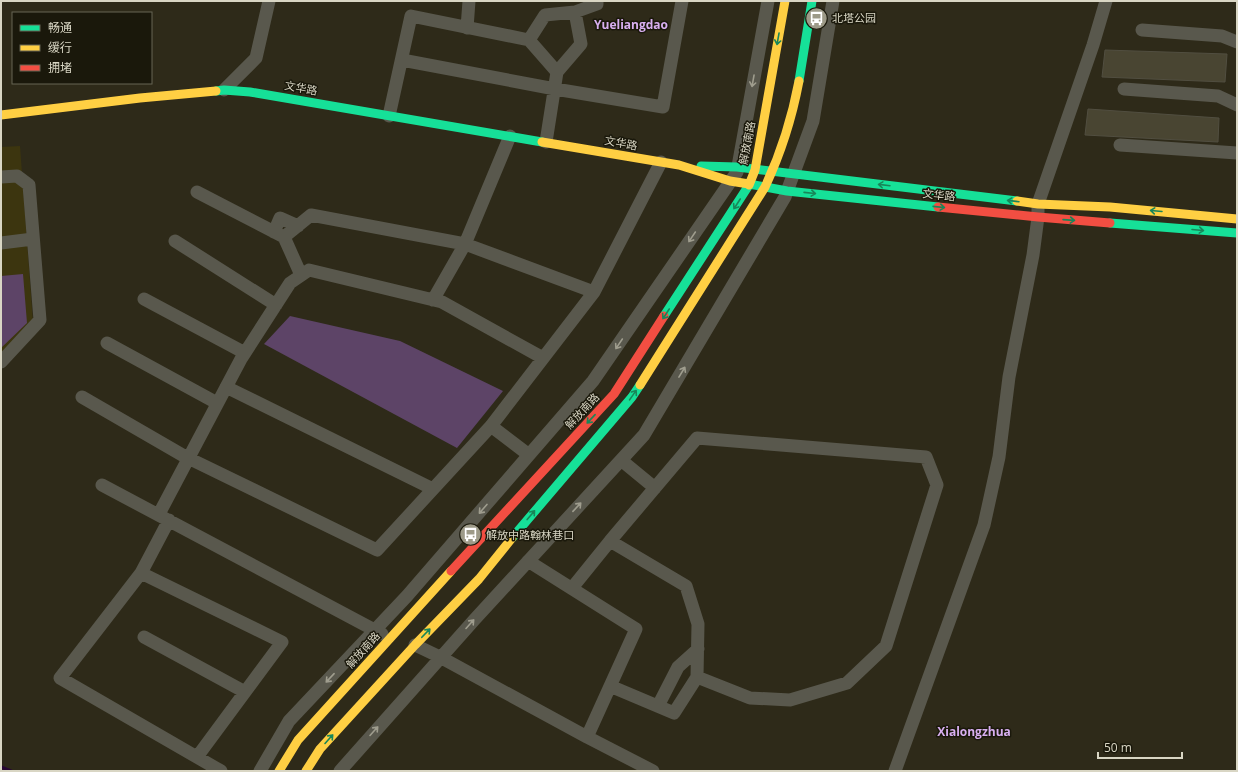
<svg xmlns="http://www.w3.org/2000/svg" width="1238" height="772" font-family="'Open Sans','Noto Sans SC',sans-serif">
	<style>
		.built { fill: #3c350f }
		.green { fill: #5d4467 }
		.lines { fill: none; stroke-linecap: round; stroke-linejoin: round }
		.stream { stroke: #280733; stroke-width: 3.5 }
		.building { fill: #494532; stroke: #514e40 }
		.street { stroke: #59584d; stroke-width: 13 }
		.fast { stroke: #16e098; stroke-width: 9 }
		.slow { stroke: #ffcf43; stroke-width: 9 }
		.jam { stroke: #f24e42; stroke-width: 9 }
		.oneway { stroke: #188659 }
		.oneway2 { stroke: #9f9d8e }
		.labels { text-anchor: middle; stroke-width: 3; stroke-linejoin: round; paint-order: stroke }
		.poi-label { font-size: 11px; fill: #d9d6c4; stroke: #1a180b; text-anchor: start }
		.street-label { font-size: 11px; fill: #d9d6c4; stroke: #1a180b }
		.neighbourhood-label { font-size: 12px; font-weight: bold; fill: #d8aff0; stroke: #1a180b }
	</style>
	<rect width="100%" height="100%" fill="#2e2a19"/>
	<path class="built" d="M 20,146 L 33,323 L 1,355 L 1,147 Z"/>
	<path class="green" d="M 23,274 L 27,323 L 1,348 L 1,276 Z
		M 290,316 L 400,341 L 503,391 L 457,448 L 264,344 Z"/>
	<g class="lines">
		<path class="stream" d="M 1,767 L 11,771"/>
	</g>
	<path class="building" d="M 1105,50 L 1227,54 L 1225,82 L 1102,77 Z
		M 1088,109 L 1219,118 L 1218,142 L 1085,135 Z"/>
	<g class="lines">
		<path class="street" d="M 467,28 L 469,1
			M 1142,30 L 1222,36 L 1237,42
			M 529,40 L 545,15 L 575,12
			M 402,60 L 555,89 L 663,107 L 682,1
			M 1124,89 L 1218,96 L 1237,105
			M 224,90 L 256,58 L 269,1
			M 389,116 L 411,16 L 529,40 L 557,72
			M 546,142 L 557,72 L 581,44 L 575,12 L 597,4 L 597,1
			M 1120,145 L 1237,153
			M 1,177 L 17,176 L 29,185 L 40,320 L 1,362
			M 197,192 L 284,237 L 311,215 L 465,244 L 594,292
			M 274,232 L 280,218 L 298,226
			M 284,237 L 301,275
			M 175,241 L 276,305
			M 1,243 L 33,239
			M 144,299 L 245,353
			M 433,300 L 465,244 L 510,136
			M 107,343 L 217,403
			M 226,387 L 433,489
			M 82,397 L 184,456 L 377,550 L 491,426 L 594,292 L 661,162
			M 491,426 L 529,455
			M 621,460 L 655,488
			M 102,485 L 382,634
			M 159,514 L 241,359 L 290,283 L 309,270 L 442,302 L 543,358
			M 169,520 L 141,573 L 60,678 L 221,771
			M 610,541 L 697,438 L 926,457 L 937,485 L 886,646 L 847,683 L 790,700 L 750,698 L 697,677
			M 528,561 L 636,629 L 587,737
			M 141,573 L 282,642 L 197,757
			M 572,588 L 610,541 L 686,586 L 698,624 L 697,677 L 674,713 L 610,686
			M 144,637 L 245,692
			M 415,645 L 440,657 L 587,737 L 653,771
			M 658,706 L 678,667 L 698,649
			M 260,771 L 289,721 L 407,596 L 593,381 L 737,172 L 768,1
			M 340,771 L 475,619 L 644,435 L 785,197 L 813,121 L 833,1
			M 895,771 L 984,525 L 999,457 L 1009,377 L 1033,255 L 1038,217 L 1038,204 L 1093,45 L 1106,1"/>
		<path class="fast" d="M 799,81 L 812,1
			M 216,91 L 224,90 L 250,92 L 542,142
			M 701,166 L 737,167 L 1017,201
			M 749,184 L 787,191 L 938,207
			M 1110,223 L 1237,233
			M 664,316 L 749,185
			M 512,538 L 632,397 L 640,385"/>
		<path class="slow" d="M 1,115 L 140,98 L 216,91
			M 542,142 L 679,165 L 730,181 L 749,184
			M 749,185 L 755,170 L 785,1
			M 1017,201 L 1038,204 L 1110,207 L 1237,219
			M 640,385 L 765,187 C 781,153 792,118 799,81
			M 279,771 L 298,740 L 451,571
			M 306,771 L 320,749 L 415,645 L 479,579 L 512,538"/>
		<path class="jam" d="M 938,207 L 1038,217 L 1110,223
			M 451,571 L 614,394 L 664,316"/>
	</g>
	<defs><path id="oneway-shaft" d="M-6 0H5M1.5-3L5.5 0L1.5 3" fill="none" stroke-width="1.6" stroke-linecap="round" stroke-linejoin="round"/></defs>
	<g class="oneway">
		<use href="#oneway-shaft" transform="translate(778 39) rotate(100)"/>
		<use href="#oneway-shaft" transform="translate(884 185) rotate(-173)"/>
		<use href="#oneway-shaft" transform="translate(810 193) rotate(6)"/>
		<use href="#oneway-shaft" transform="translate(1013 201) rotate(-173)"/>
		<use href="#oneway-shaft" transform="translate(737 204) rotate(123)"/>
		<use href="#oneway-shaft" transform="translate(939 207) rotate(6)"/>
		<use href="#oneway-shaft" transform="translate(1156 211) rotate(-175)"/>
		<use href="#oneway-shaft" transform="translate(1069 220) rotate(4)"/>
		<use href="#oneway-shaft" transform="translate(1198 230) rotate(5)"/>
		<use href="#oneway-shaft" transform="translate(666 314) rotate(123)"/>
		<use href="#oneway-shaft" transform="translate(633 395) rotate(-55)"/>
		<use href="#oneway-shaft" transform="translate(591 419) rotate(133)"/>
		<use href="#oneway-shaft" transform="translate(531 515) rotate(-50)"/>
		<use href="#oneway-shaft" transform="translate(426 633) rotate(-46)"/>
		<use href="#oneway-shaft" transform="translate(329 739) rotate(-48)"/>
	</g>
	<g class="oneway2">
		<use href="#oneway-shaft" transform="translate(753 81) rotate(100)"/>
		<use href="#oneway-shaft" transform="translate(692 237) rotate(124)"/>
		<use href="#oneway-shaft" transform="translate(619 344) rotate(124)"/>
		<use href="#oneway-shaft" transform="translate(682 372) rotate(-59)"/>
		<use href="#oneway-shaft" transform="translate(577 507) rotate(-47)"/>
		<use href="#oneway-shaft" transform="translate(483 509) rotate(131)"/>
		<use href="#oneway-shaft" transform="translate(470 624) rotate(-48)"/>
		<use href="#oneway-shaft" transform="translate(330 678) rotate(133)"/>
		<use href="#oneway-shaft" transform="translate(374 731) rotate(-48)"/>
	</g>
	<defs>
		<symbol id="bus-disc" viewBox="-11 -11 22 22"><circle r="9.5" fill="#9d9a88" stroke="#1a180b"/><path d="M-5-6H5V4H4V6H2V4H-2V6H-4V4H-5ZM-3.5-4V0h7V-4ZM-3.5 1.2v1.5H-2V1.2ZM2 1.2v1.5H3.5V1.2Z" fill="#fff"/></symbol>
	</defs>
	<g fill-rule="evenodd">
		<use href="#bus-disc" x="804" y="6" width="25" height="25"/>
		<use href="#bus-disc" x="458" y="522" width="25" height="25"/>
	</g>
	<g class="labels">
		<g class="poi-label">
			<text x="832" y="22">北塔公园</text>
			<text x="486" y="539">解放中路翰林巷口</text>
		</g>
		<g class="street-label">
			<text transform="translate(301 88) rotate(10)" y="4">文华路</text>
			<text transform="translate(621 143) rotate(10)" y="4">文华路</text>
			<text transform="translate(747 143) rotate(-79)" y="4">解放南路</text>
			<text transform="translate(939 195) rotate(6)" y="4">文华路</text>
			<text transform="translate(582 411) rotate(-47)" y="4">解放南路</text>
			<text transform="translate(363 650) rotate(-48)" y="4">解放南路</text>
		</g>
		<g class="neighbourhood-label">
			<text x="631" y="29">Yueliangdao</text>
			<text x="974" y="736">Xialongzhua</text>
		</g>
	</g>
	<rect width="1238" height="772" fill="none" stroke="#d9d6c4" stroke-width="4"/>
	<rect x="12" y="12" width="140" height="72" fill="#1a180b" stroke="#666455"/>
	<rect x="20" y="25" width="20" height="6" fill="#16e098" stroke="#666455"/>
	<text x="48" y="32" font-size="12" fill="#d9d6c4">畅通</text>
	<rect x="20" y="45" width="20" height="6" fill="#ffcf43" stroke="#666455"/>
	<text x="48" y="52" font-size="12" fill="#d9d6c4">缓行</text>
	<rect x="20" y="65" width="20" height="6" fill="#f24e42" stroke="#666455"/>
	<text x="48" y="72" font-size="12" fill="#d9d6c4">拥堵</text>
	<path d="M1098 752v6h84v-6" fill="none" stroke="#d9d6c4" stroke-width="2"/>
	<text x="1104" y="752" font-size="12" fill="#d9d6c4" stroke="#1a180b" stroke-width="3" paint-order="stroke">50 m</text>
</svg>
